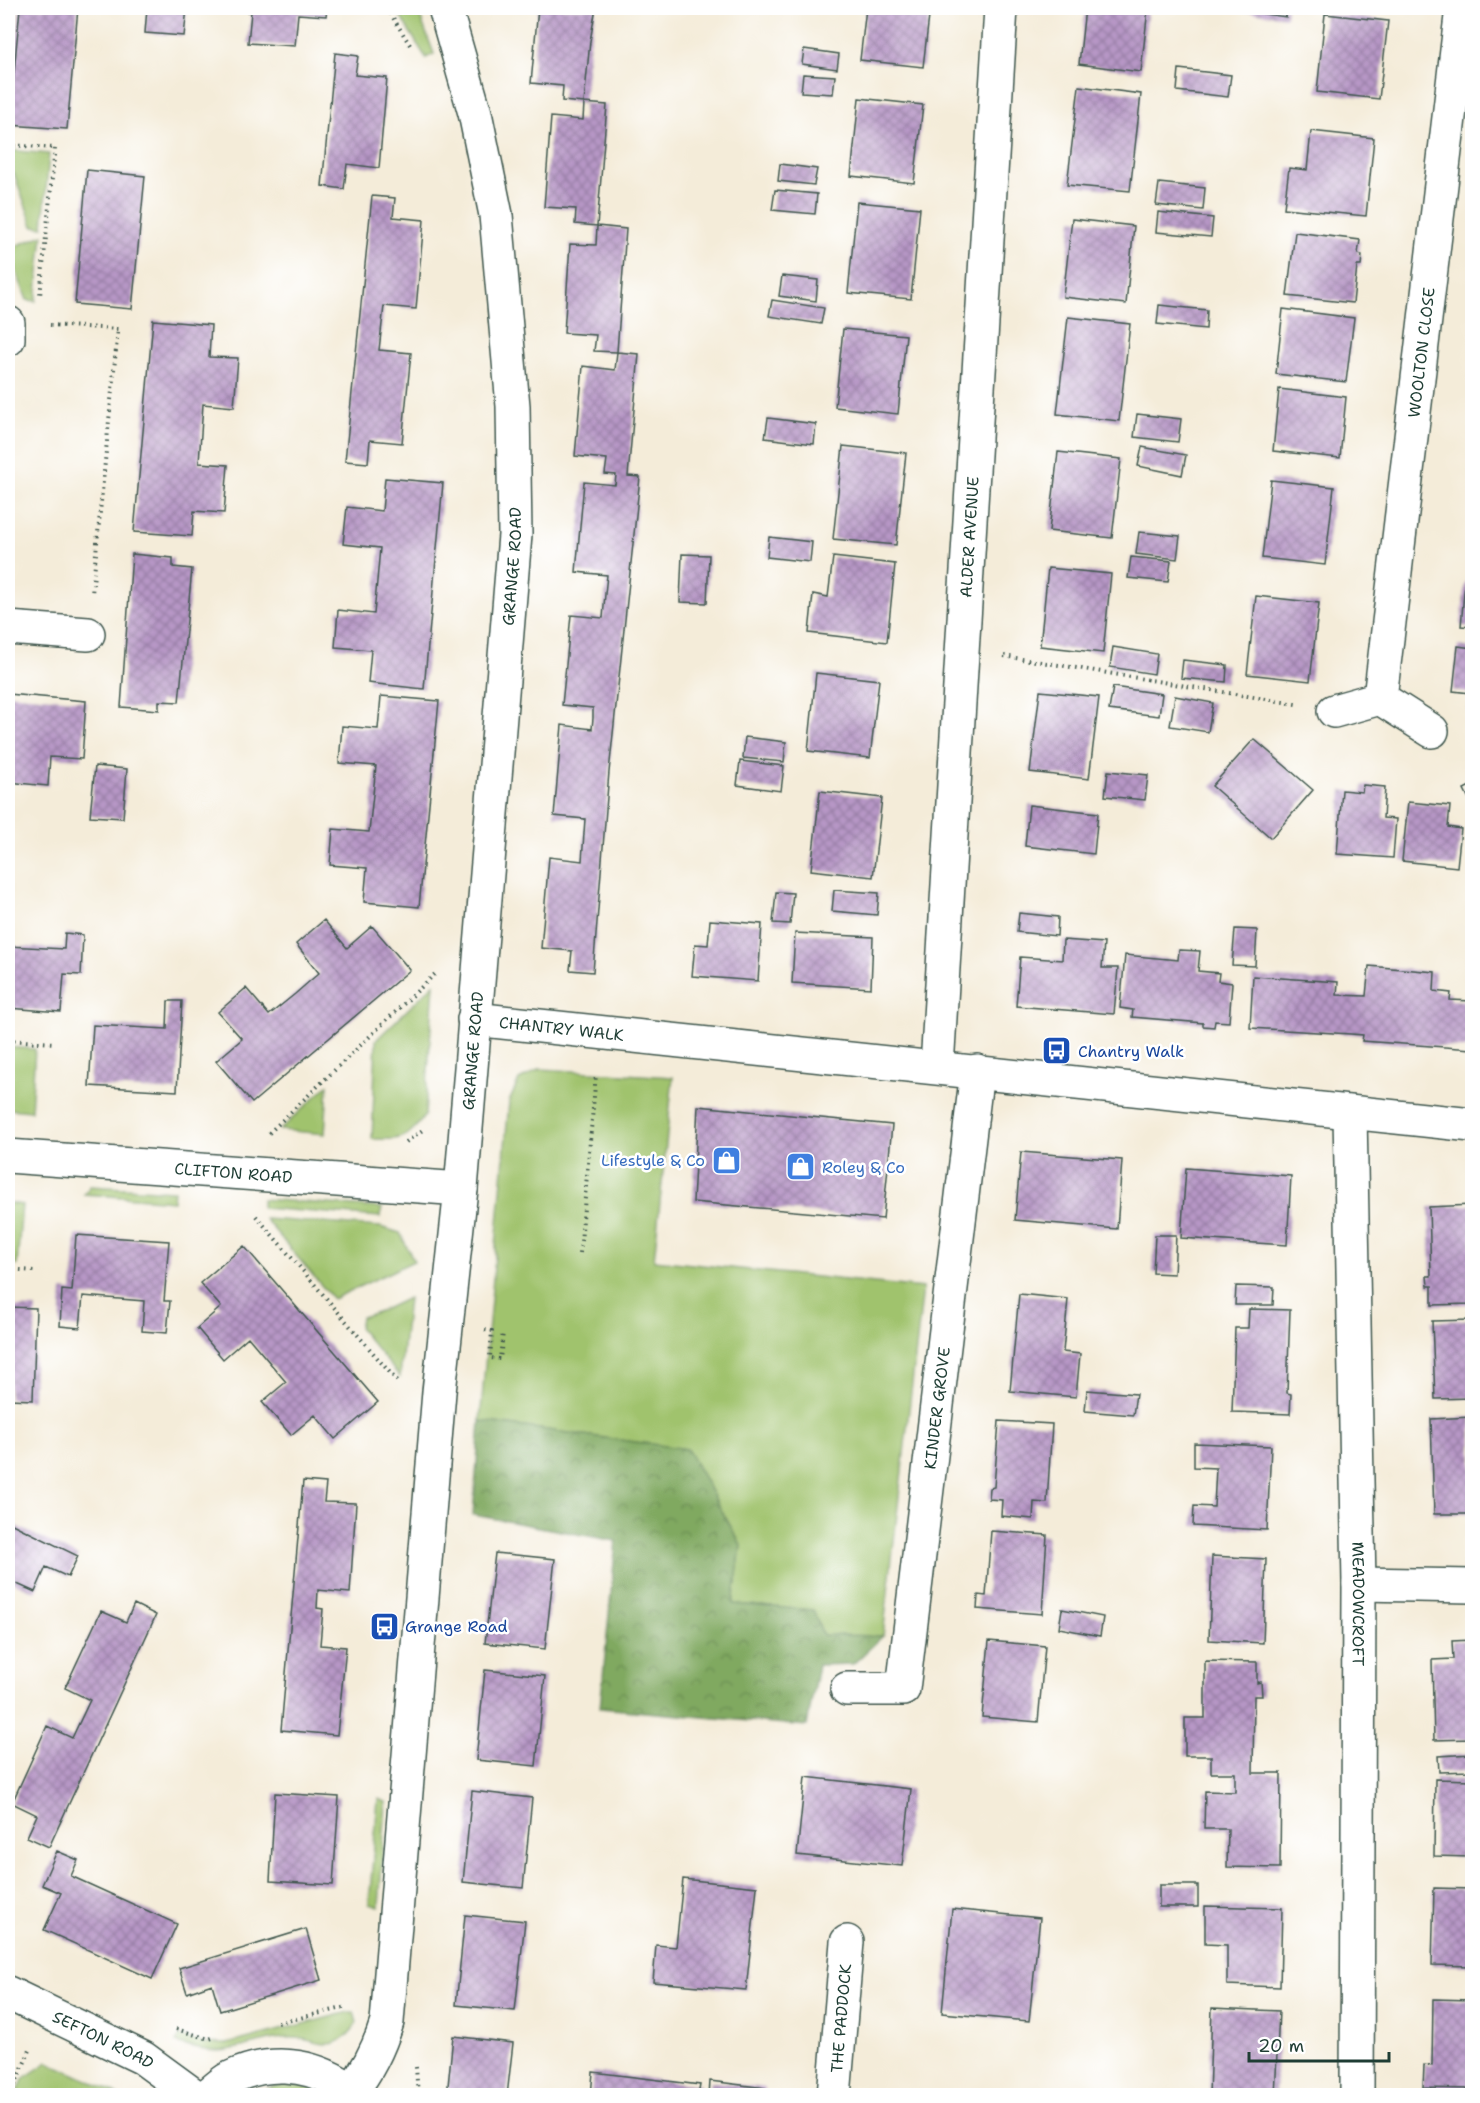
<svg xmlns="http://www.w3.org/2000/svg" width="1480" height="2103" font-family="'Shantell Sans',sans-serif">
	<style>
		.green { fill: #a0c36d; stroke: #608050; stroke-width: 1.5 }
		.forest { fill: url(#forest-crowns); stroke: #50734a; stroke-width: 1.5 }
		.building { fill: url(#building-cross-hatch) }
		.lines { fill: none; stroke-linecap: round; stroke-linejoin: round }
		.minor-casing { stroke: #3f574d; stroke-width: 36 }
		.path { stroke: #3f574d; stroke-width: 4; stroke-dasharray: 1.5 4.5; stroke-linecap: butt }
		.minor { stroke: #fff; stroke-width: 33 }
		.labels { text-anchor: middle; stroke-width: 5; stroke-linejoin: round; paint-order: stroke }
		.street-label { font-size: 16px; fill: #1f3d34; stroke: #fff }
		.transit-label { font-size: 16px; fill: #164399; stroke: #fff; text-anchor: start }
		.shop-label { font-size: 16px; fill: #366cbe; stroke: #fff; text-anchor: end }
	</style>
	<defs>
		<pattern id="forest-crowns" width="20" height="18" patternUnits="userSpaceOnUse" patternTransform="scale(1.5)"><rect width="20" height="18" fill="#80a960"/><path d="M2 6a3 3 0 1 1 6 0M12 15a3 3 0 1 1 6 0" fill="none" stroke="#688b50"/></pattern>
		<pattern id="building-cross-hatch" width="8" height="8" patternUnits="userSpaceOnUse" patternTransform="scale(1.5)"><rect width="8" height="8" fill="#b797c6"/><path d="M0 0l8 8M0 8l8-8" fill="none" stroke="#947ca2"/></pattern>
	</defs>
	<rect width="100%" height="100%" fill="#fff"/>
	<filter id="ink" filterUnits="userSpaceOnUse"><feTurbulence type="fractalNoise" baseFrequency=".0167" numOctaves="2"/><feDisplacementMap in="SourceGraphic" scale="12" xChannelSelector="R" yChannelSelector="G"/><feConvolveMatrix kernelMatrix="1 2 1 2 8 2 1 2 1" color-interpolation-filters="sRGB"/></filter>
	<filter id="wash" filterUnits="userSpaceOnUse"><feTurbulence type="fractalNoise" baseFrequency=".008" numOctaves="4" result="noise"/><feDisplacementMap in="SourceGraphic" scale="24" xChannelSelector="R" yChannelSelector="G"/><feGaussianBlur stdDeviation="1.35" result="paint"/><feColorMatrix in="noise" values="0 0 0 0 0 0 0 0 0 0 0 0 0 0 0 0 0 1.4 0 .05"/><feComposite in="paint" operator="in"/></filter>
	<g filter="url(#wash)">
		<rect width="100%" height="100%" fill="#f4ecd9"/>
		<path class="green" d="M 395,8 L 417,8 L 434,54 L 426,58 Z
			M 8,150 L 49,154 L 43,227 L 33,226 L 8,157 Z
			M 43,235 L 36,301 L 27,300 L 8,249 Z
			M 434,984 L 425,1115 C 408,1140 401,1140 372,1139 L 376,1040 Z
			M 8,1047 L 35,1049 L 31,1111 L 8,1109 Z
			M 540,1069 L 673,1077 L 654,1260 L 923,1288 L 883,1636 L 823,1635 L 813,1610 L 733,1604 L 741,1545 L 687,1449 L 480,1421 L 509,1102 L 519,1080 Z
			M 328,1085 L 325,1134 L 280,1130 Z
			M 90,1186 L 174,1191 L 173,1201 L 84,1194 Z
			M 262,1199 L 382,1208 L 380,1217 L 262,1208 Z
			M 8,1203 L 22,1205 L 17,1265 L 8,1265 Z
			M 265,1219 L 380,1227 L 400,1233 L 414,1261 L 333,1299 Z
			M 408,1298 L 400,1377 L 359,1328 L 361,1317 L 383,1310 Z
			M 378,1799 L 386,1802 L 379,1907 L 369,1904 Z
			M 349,2012 L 354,2012 L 357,2023 C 352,2031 346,2039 337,2042 C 325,2048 309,2039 296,2038 C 272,2036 250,2047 227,2050 C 210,2053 193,2048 176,2043 L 180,2036 L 203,2043 L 227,2044 Z
			M 48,2062 L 114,2092 L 118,2095 L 16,2095 L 24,2078 Z
			M 274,2086 L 303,2086 L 330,2095 L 250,2096 Z"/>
		<path class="forest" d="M 480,1421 L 687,1449 L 741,1545 L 733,1604 L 813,1610 L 823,1635 L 883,1636 L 853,1664 L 818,1665 L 807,1726 L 600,1708 L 616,1541 L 473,1515 Z"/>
		<g id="blocks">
			<path class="building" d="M 20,8 L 78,8 L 67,129 L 9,125 Z
				M 147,8 L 187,8 L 184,36 L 145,33 Z
				M 212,8 L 327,8 L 326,16 L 298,14 L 295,46 L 248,43 L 251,12 L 212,9 Z
				M 538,8 L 596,8 L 590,41 L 584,103 L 562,101 L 563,86 L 531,83 Z
				M 866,8 L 930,8 L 923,67 L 860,60 Z
				M 1085,8 L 1148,8 L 1141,72 L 1079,64 Z
				M 1244,8 L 1287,8 L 1286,17 L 1244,11 Z
				M 1325,14 L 1388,21 L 1379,99 L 1317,92 Z
				M 804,49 L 839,54 L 837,69 L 802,64 Z
				M 335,53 L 358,56 L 355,75 L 387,78 L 379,168 L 347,164 L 344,189 L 322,186 Z
				M 1179,69 L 1231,75 L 1228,97 L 1177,91 Z
				M 803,74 L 835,76 L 833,94 L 801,92 Z
				M 1079,86 L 1141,94 L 1130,191 L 1067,185 Z
				M 859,98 L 923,105 L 914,183 L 851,176 Z
				M 584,103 L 607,105 L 597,226 L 575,224 L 576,209 L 544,207 L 551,117 L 583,120 Z
				M 1311,131 L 1374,138 L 1366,216 L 1284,208 L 1289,168 L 1307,170 Z
				M 780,164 L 817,169 L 814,185 L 778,181 Z
				M 87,170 L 145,176 L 132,309 L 75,304 Z
				M 1159,183 L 1205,188 L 1203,210 L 1156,205 Z
				M 775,190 L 817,194 L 815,214 L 772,210 Z
				M 372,196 L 395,198 L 393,217 L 424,220 L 416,309 L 384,306 L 379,350 L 411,353 L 402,443 L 370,440 L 368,463 L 345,461 Z
				M 857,202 L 920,208 L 911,299 L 848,293 Z
				M 1158,212 L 1213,218 L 1211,237 L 1156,232 Z
				M 1072,219 L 1134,226 L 1126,304 L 1063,297 Z
				M 597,226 L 626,229 L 617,352 L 594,351 L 596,335 L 564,333 L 570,244 L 596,245 Z
				M 1295,232 L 1360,240 L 1358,254 L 1362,255 L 1361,266 L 1357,266 L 1353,303 L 1287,296 Z
				M 782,276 L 818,280 L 816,301 L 779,296 Z
				M 772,300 L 824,308 L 821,324 L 769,316 Z
				M 1159,305 L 1207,310 L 1206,329 L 1157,324 Z
				M 1283,309 L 1354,318 L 1346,382 L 1276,374 Z
				M 1068,317 L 1130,324 L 1119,421 L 1057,414 Z
				M 153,320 L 211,325 L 209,357 L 238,358 L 234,407 L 203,404 L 199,463 L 228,465 L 224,513 L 194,511 L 192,536 L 134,532 Z
				M 843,329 L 906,335 L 898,414 L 835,407 Z
				M 617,352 L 639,354 L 628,476 L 640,477 L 609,772 L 593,972 L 570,970 L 572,951 L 541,948 L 549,857 L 582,861 L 585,819 L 554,816 L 562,725 L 592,729 L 593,718 L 593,708 L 562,705 L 571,615 L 603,618 L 605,594 L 607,575 L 576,572 L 584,482 L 615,485 L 616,475 L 605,474 L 607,459 L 575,456 L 583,366 L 615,370 Z
				M 1279,389 L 1346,397 L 1340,458 L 1273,451 Z
				M 1137,414 L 1181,419 L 1178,442 L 1134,437 Z
				M 768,418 L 816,424 L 814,444 L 765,438 Z
				M 843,446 L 906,453 L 896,545 L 833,539 Z
				M 1142,447 L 1186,455 L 1182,475 L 1138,466 Z
				M 1058,452 L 1121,459 L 1112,538 L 1049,531 Z
				M 385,478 L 443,483 L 424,689 L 368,683 L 371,650 L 335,647 L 338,610 L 374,614 L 380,548 L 343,544 L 347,507 L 382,511 Z
				M 1271,480 L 1334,487 L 1325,565 L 1262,558 Z
				M 1139,532 L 1180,536 L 1177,559 L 1136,554 Z
				M 769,537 L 812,542 L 810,562 L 767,557 Z
				M 1471,549 L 1472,549 L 1472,576 L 1468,576 Z
				M 132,554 L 173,558 L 173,567 L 192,569 L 179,702 L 159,701 L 159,710 L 121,707 Z
				M 682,554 L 709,555 L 707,603 L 680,602 Z
				M 833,557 L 895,564 L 887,642 L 809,633 L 813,594 L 828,597 Z
				M 1131,557 L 1171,561 L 1168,582 L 1128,578 Z
				M 1048,568 L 1111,574 L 1103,653 L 1040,646 Z
				M 1465,582 L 1472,583 L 1472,627 L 1461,626 Z
				M 1256,596 L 1319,603 L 1310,681 L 1247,674 Z
				M 1458,646 L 1472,648 L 1472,714 L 1468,713 L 1470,693 L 1453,691 Z
				M 1113,647 L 1157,654 L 1154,674 L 1110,667 Z
				M 1183,660 L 1227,665 L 1226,682 L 1181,678 Z
				M 816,673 L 879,680 L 870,758 L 808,751 Z
				M 1113,687 L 1162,694 L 1159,716 L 1109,710 Z
				M 1040,691 L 1099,697 L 1089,779 L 1030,772 Z
				M 8,694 L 86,701 L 82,759 L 50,757 L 48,786 L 8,782 Z
				M 381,696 L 439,701 L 419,907 L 364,902 L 367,868 L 330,865 L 333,829 L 369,832 L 376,766 L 339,763 L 342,726 L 378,729 Z
				M 1175,696 L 1213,703 L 1208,732 L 1170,726 Z
				M 745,737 L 786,742 L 784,762 L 743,758 Z
				M 1254,739 L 1313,790 L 1271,838 L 1212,786 Z
				M 740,761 L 784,766 L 781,791 L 737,785 Z
				M 95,766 L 127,769 L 123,818 L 90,816 Z
				M 1108,771 L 1148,775 L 1145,800 L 1105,796 Z
				M 1363,785 L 1385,787 L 1383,818 L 1396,819 L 1393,858 L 1337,854 L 1342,790 L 1362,792 Z
				M 1472,785 L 1472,805 L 1464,789 Z
				M 820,791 L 882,798 L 873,877 L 811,870 Z
				M 1408,802 L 1450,806 L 1448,827 L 1461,829 L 1457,867 L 1402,861 Z
				M 1029,805 L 1098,813 L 1094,854 L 1025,846 Z
				M 834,890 L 879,893 L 877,915 L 832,911 Z
				M 776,892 L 793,893 L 790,924 L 773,923 Z
				M 1019,913 L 1058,917 L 1057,936 L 1017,932 Z
				M 324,920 L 347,948 L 372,926 L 410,970 L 252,1103 L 216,1061 L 242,1039 L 218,1012 L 246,988 L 269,1015 L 295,994 L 319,973 L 296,944 Z
				M 710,920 L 762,924 L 758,981 L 692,976 L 695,944 L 708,945 Z
				M 1235,929 L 1257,930 L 1255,966 L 1232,965 Z
				M 65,933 L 83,935 L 81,975 L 64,974 L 61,1012 L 8,1008 L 8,946 L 64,949 Z
				M 795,933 L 873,937 L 871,988 L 792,983 Z
				M 1063,940 L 1104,943 L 1102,968 L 1118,968 L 1114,1014 L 1016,1006 L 1020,957 L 1062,960 Z
				M 1179,950 L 1200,951 L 1198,971 L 1219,973 L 1218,981 L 1232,983 L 1229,1022 L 1215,1021 L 1214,1027 L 1203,1026 L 1203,1023 L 1132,1017 L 1133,1010 L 1120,1008 L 1125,955 L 1178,960 Z
				M 1369,966 L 1435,972 L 1434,991 L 1451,993 L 1450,1000 L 1472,1001 L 1472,1049 L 1362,1041 L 1363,1035 L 1351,1034 L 1250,1028 L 1253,976 L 1338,982 L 1337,995 L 1366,996 Z
				M 168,1001 L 182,1001 L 177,1091 L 89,1086 L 93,1025 L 167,1029 Z
				M 698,1106 L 892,1125 L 883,1219 L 693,1202 Z
				M 1021,1152 L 1122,1160 L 1117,1229 L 1015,1220 Z
				M 1186,1168 L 1291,1176 L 1287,1245 L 1181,1238 Z
				M 1472,1205 L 1472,1304 L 1432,1305 L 1432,1286 L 1428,1286 L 1427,1276 L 1431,1276 L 1429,1207 Z
				M 76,1235 L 169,1241 L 164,1301 L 170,1301 L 167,1333 L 142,1331 L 144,1301 L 83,1296 L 80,1328 L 60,1326 L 62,1290 L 72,1291 Z
				M 1155,1235 L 1176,1235 L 1174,1274 L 1153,1273 Z
				M 244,1246 L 378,1402 L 335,1439 L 315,1415 L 291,1435 L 262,1402 L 286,1382 L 248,1337 L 223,1359 L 197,1328 L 221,1307 L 200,1283 Z
				M 1236,1286 L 1274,1287 L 1273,1305 L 1235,1305 Z
				M 1019,1294 L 1068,1299 L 1063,1352 L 1080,1354 L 1076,1397 L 1010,1391 Z
				M 8,1307 L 36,1308 L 33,1400 L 9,1399 L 10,1365 L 8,1365 Z
				M 1249,1309 L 1290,1310 L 1287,1393 L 1291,1394 L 1290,1414 L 1232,1412 L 1235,1328 L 1248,1328 Z
				M 1472,1320 L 1472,1398 L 1435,1399 L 1432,1321 Z
				M 1087,1390 L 1136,1394 L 1133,1415 L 1085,1411 Z
				M 1472,1417 L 1472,1514 L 1434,1514 L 1431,1419 Z
				M 999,1421 L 1052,1424 L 1047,1503 L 1034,1502 L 1033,1519 L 1001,1516 L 1002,1500 L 989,1499 L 990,1488 L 994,1487 Z
				M 1194,1443 L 1271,1446 L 1267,1530 L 1193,1526 L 1194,1506 L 1214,1507 L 1216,1468 L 1194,1467 Z
				M 303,1481 L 326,1483 L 324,1502 L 356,1503 L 350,1593 L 318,1590 L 317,1608 L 323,1609 L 320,1645 L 346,1647 L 337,1735 L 281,1730 Z
				M 8,1522 L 78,1556 L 68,1577 L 46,1567 L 35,1592 L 8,1580 Z
				M 991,1531 L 1047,1535 L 1042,1614 L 977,1609 L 978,1595 L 986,1596 Z
				M 495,1553 L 555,1559 L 545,1649 L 485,1643 Z
				M 1212,1556 L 1266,1559 L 1263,1643 L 1209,1640 Z
				M 134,1604 L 156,1615 L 49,1847 L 27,1837 L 37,1815 L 12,1803 L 47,1726 L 72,1738 L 90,1700 L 65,1688 L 101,1611 L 126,1622 Z
				M 1062,1609 L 1103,1617 L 1100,1636 L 1059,1628 Z
				M 1472,1640 L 1472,1739 L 1434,1740 L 1432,1660 L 1453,1659 L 1452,1641 Z
				M 989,1641 L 1045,1646 L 1038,1722 L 982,1717 Z
				M 1205,1661 L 1257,1662 L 1257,1683 L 1261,1682 L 1262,1696 L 1254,1696 L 1253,1773 L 1281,1773 L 1280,1868 L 1227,1867 L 1228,1829 L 1204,1829 L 1205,1791 L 1235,1792 L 1235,1773 L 1211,1773 L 1211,1756 L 1185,1756 L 1185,1718 L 1205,1718 Z
				M 485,1670 L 545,1676 L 536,1766 L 476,1760 Z
				M 1472,1754 L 1472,1771 L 1439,1772 L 1438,1756 Z
				M 805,1777 L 911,1789 L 902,1866 L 797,1855 Z
				M 1435,1779 L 1472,1780 L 1472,1857 L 1434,1856 Z
				M 472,1791 L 532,1798 L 523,1888 L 463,1882 Z
				M 275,1793 L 339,1797 L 333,1885 L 270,1881 Z
				M 57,1851 L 78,1860 L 71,1876 L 177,1924 L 152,1979 L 44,1930 L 61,1893 L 42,1885 Z
				M 683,1879 L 757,1887 L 746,1990 L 653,1982 L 656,1945 L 676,1947 Z
				M 1159,1885 L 1198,1885 L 1198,1907 L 1159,1907 Z
				M 1434,1888 L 1472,1889 L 1472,1966 L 1432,1965 Z
				M 1205,1906 L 1282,1908 L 1280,1987 L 1227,1985 L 1227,1945 L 1205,1944 Z
				M 952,1909 L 1040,1918 L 1029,2021 L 942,2013 Z
				M 465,1915 L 525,1921 L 515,2011 L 456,2005 Z
				M 306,1929 L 321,1980 L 220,2011 L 212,1984 L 187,1993 L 179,1968 Z
				M 1433,1999 L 1472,2000 L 1472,2089 L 1423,2088 L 1424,2065 L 1432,2066 Z
				M 1212,2008 L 1279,2011 L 1275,2096 L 1209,2096 Z
				M 453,2036 L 513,2043 L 507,2096 L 447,2096 Z
				M 593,2072 L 700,2085 L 698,2096 L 591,2096 Z
				M 710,2081 L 765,2088 L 764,2096 L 709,2096 Z"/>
		</g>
	</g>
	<g filter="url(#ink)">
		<use href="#blocks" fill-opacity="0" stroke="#3f574d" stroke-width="1.5"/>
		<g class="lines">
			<defs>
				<g id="minor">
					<path d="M 8,323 L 8,339"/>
					<path d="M 8,628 L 88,634"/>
					<path id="s1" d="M 1380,698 L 1462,8"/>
					<path d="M 1334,711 L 1380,698 L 1432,731"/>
					<path id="s2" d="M 474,1019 L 1472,1125"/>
					<path id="s3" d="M 937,1067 L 1001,8"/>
					<path id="s4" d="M 1350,1114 L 1359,1584 L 1357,2096"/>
					<path id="s5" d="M 8,1156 L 461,1189"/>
					<path d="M 1359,1584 L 1472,1586"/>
					<path id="s6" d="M 847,1689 L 903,1689 L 977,1071"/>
					<path id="s7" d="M 8,1993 L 143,2058 L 195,2096"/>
					<path id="s8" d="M 352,2090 C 369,2069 379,2048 387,2022 L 439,1392 L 461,1189 L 515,535 L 513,406 L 496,215 L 475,113 L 445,8"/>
					<path d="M 207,2096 C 214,2090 222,2082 230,2078 C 265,2061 304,2062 338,2082 C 345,2086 352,2089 357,2096"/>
					<path id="s9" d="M 834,2096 L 847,1942"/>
				</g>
			</defs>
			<use href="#minor" class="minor-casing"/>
			<path class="path" d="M 387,8 L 410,45
				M 8,145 L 55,148 L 40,296
				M 50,325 L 118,329 L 92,594
				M 1004,656 L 1296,704
				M 8,1040 L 54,1043
				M 269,1133 L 437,972
				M 406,1142 L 424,1129
				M 256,1216 L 397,1381
				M 580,1253 L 596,1074
				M 8,1269 L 35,1271
				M 485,1330 L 492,1331 L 490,1358 L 500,1359 L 503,1332
				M 278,2023 L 347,2007
				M 176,2029 L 209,2039 L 212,2038
				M 416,2067 L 418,2096
				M 10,2096 L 31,2048"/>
			<use href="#minor" class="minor"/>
		</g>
	</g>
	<defs>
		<symbol id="bus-square" viewBox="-11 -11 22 22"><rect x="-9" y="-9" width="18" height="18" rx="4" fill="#1a4fb4" stroke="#fff"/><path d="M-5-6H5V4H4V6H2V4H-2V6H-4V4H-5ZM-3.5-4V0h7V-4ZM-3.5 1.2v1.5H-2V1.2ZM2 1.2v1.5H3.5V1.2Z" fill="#fff"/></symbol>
		<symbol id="shop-square" viewBox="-11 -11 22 22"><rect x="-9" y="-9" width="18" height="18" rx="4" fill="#3f7fe0" stroke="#fff"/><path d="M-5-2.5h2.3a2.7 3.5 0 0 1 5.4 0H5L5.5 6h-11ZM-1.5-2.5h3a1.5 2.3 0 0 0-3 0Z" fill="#fff"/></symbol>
	</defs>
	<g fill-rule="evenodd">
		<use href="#bus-square" x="1040" y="1034" width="33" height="33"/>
		<use href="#shop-square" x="710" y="1144" width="33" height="33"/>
		<use href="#shop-square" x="784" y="1150" width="33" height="33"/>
		<use href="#bus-square" x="368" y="1610" width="33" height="33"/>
	</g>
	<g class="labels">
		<g class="street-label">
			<text dy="6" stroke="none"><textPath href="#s1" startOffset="348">WOOLTON CLOSE</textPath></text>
			<text dy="6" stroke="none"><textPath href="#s3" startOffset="531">ALDER AVENUE</textPath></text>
			<text dy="6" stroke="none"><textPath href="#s8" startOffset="1538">GRANGE ROAD</textPath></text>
			<text dy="6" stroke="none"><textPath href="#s2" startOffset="88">CHANTRY WALK</textPath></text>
			<text dy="6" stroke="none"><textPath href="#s8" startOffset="1052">GRANGE ROAD</textPath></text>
			<text dy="6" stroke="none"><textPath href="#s5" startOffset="226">CLIFTON ROAD</textPath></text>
			<text dy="6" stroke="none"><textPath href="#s6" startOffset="339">KINDER GROVE</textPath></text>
			<text dy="6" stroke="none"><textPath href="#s4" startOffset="490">MEADOWCROFT</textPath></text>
			<text dy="6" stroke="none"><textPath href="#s9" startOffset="78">THE PADDOCK</textPath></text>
			<text dy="6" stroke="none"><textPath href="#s7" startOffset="106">SEFTON ROAD</textPath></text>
		</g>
		<g class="transit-label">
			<text x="1078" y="1057">Chantry Walk</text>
			<text x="405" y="1632">Grange Road</text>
		</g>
		<g class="shop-label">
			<text x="705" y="1166">Lifestyle &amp; Co</text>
			<text x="822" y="1173" text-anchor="start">Roley &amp; Co</text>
		</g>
	</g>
	<rect width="1480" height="2103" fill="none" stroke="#fff" stroke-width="30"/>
	<path d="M1249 2052v9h140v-9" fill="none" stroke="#1f3d34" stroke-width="3"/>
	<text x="1258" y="2052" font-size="18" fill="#1f3d34" stroke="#ffffff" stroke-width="4.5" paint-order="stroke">20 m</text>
</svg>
